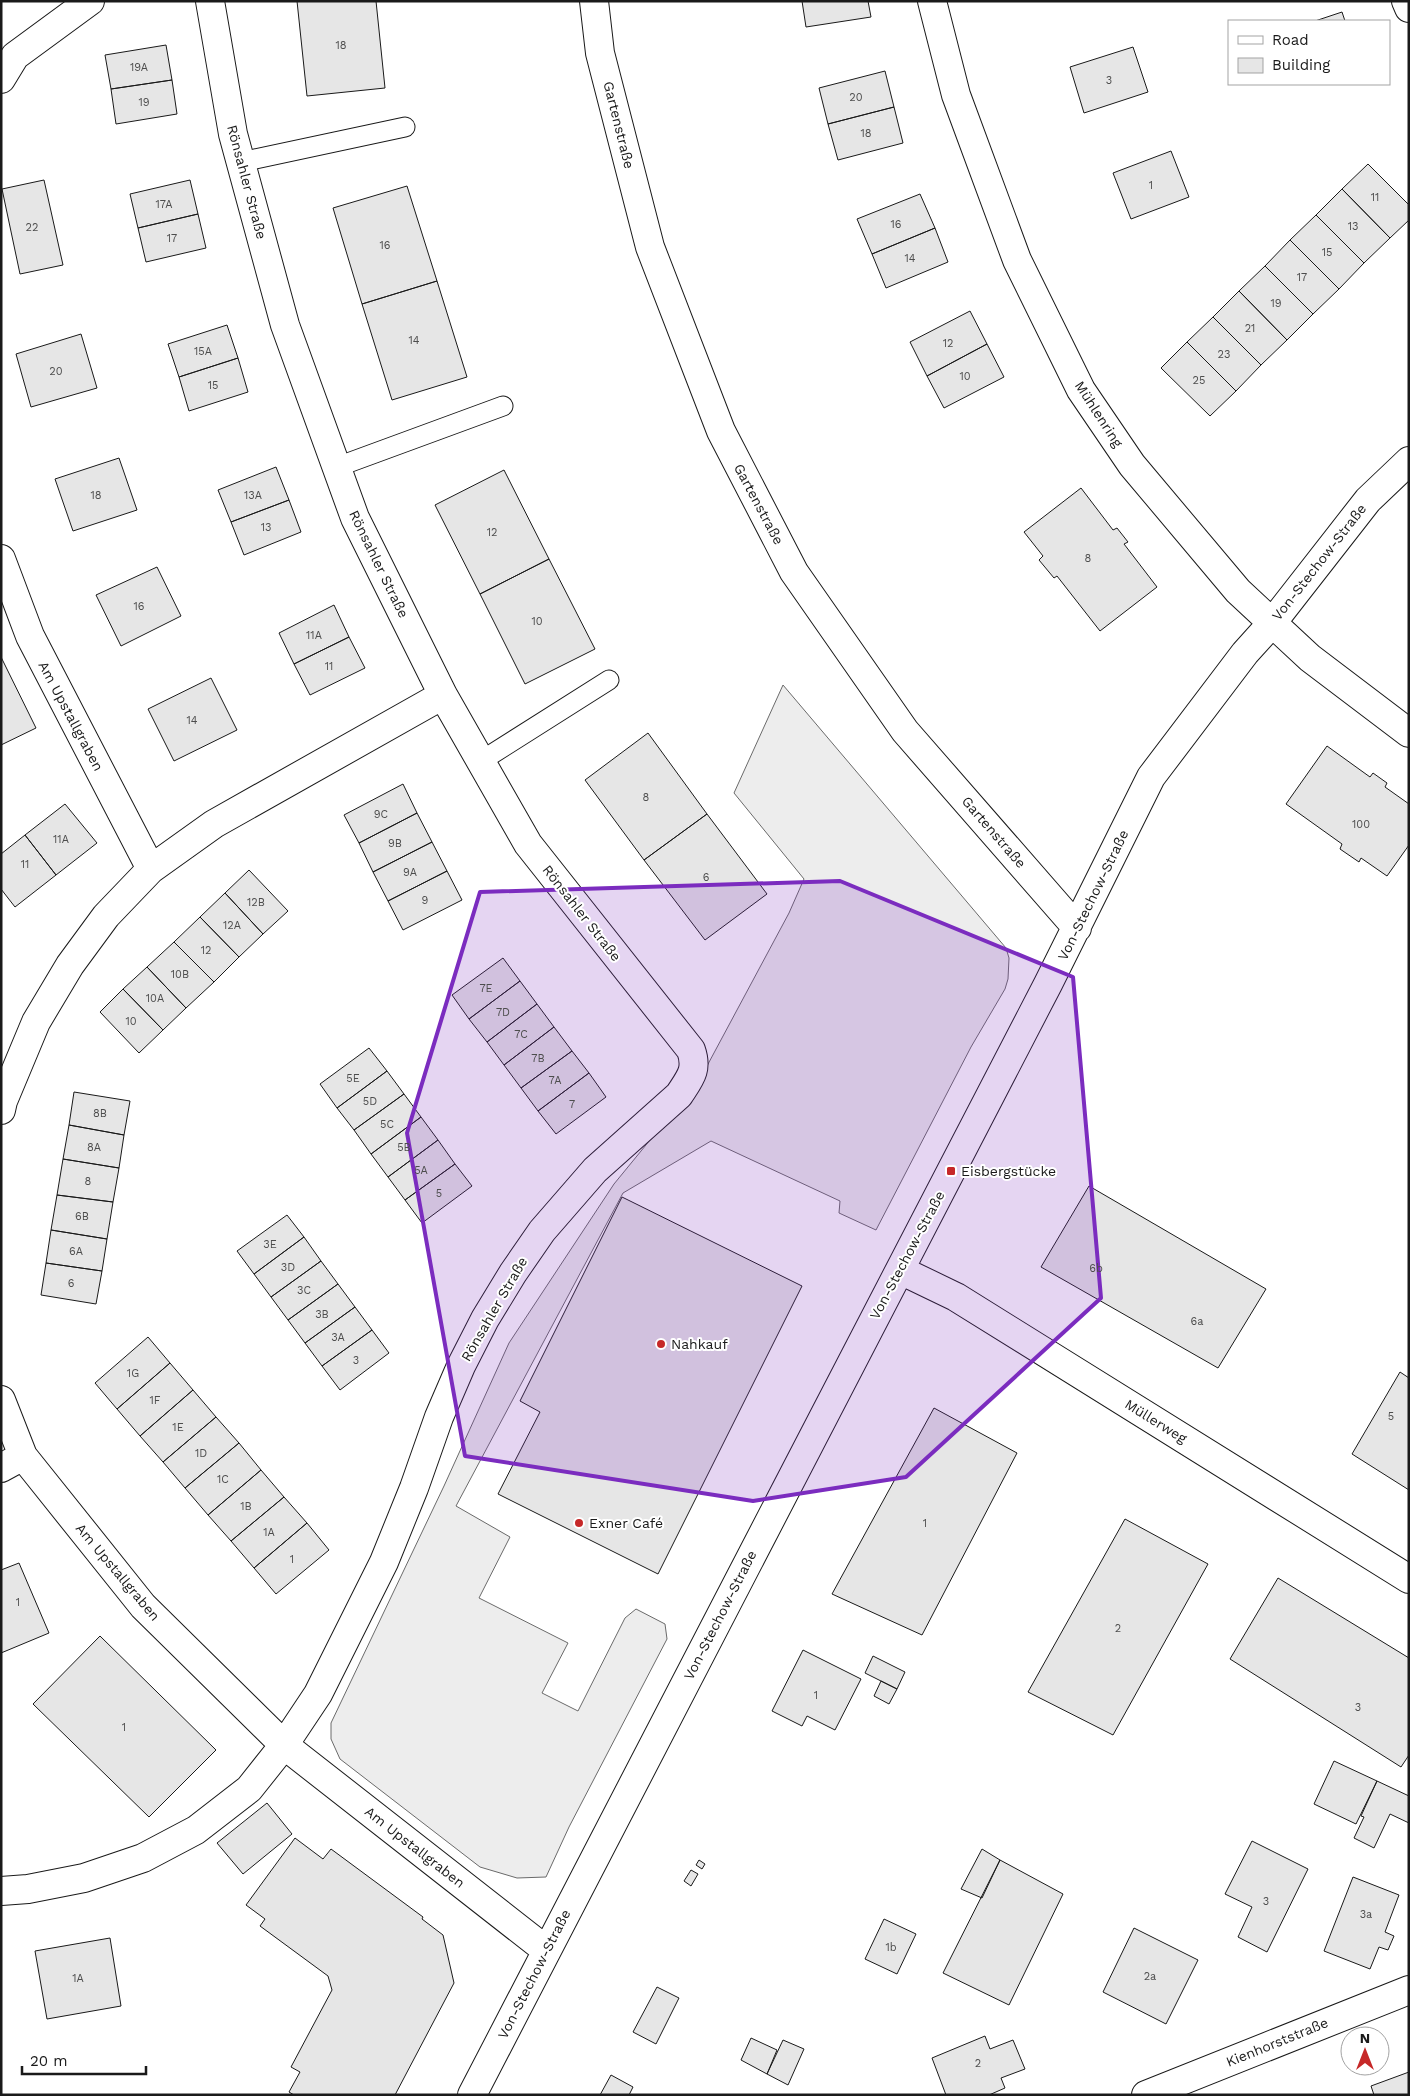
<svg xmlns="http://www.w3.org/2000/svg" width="1410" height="2096" font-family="'Work Sans',sans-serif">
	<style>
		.built { fill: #ededed; stroke: #6a6a6a }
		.building { fill: #e6e6e6; stroke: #1a1a1a }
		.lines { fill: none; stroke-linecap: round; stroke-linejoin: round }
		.lane-casing { stroke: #1a1a1a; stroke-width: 21 }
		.street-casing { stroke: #1a1a1a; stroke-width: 30 }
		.lane { stroke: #fff; stroke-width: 19 }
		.street { stroke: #fff; stroke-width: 28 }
		.marked { fill: #7b2cbf; fill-opacity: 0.2; stroke: #7b2cbf; stroke-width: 4; stroke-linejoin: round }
		.poi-dot { fill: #c62828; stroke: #fff; stroke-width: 2 }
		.labels { text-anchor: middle; stroke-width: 4; stroke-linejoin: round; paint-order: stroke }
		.number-label { font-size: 11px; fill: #4d4d4d }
		.street-label { font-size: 14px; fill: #1a1a1a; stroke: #fff }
		.poi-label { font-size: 14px; fill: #1a1a1a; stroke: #fff; text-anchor: start }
	</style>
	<rect width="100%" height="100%" fill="#fff"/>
	<path class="built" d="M 783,685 L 1006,948 L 1009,958 L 1008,979 L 1005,989 L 971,1047 L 876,1230 L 839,1213 L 840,1201 L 711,1141 L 623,1193 L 456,1506 L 510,1537 L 479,1598 L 568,1643 L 542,1693 L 578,1711 L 625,1618 L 636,1609 L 665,1624 L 667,1639 L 569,1827 L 546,1877 L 517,1878 L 480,1867 L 340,1759 L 331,1739 L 331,1723 L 444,1486 L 509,1343 L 614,1184 L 700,1079 L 789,913 L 804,879 L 734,793 Z"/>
	<path class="building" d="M 297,1 L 376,1 L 385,88 L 307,96 Z
		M 802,1 L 868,1 L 871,17 L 806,27 Z
		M 1342,12 L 1345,21 L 1315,21 Z
		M 166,45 L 172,80 L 111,89 L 105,55 Z
		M 1133,47 L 1148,92 L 1084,113 L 1070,67 Z
		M 885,71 L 894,107 L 828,124 L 819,88 Z
		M 172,80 L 177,114 L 116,124 L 111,89 Z
		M 894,107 L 903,143 L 838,160 L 828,124 Z
		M 1171,151 L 1189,197 L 1131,219 L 1113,173 Z
		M 1368,164 L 1409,205 L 1409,220 L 1390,238 L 1342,189 Z
		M 44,180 L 63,265 L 20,274 L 2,189 Z
		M 190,180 L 198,214 L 138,228 L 130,194 Z
		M 407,186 L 437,281 L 362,304 L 333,208 Z
		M 1342,189 L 1390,238 L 1364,263 L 1316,215 Z
		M 920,194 L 935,228 L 872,254 L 857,219 Z
		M 198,214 L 206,248 L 146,262 L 138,228 Z
		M 1316,215 L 1364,263 L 1339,289 L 1290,240 Z
		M 935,228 L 948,262 L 886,288 L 872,254 Z
		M 1290,240 L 1339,289 L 1313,314 L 1265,266 Z
		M 1265,266 L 1313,314 L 1287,340 L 1239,291 Z
		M 437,281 L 467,377 L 392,400 L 362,304 Z
		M 1239,291 L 1287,340 L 1261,365 L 1213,317 Z
		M 970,311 L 987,344 L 927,376 L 910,342 Z
		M 1213,317 L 1261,365 L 1236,391 L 1187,342 Z
		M 227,325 L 238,358 L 179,377 L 168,344 Z
		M 81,334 L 97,388 L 31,407 L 16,354 Z
		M 1187,342 L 1236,391 L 1210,416 L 1161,368 Z
		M 987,344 L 1004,377 L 944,408 L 927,376 Z
		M 238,358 L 248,392 L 189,411 L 179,377 Z
		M 119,458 L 137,510 L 73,531 L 55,479 Z
		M 276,467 L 289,500 L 231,522 L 218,490 Z
		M 504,470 L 549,559 L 480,594 L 435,505 Z
		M 1081,488 L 1113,530 L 1117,528 L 1128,542 L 1124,544 L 1157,587 L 1100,631 L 1057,576 L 1054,578 L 1039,560 L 1043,556 L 1024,532 Z
		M 289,500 L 301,532 L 244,555 L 231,522 Z
		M 549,559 L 595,649 L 525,684 L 480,594 Z
		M 157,567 L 181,616 L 121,646 L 96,595 Z
		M 334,605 L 349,637 L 294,664 L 279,633 Z
		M 349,637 L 365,668 L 310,695 L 294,664 Z
		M 1,657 L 36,728 L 1,745 Z
		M 211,678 L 237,730 L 174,761 L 148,709 Z
		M 648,733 L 707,814 L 644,860 L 585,780 Z
		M 1327,746 L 1370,777 L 1373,773 L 1387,783 L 1385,787 L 1409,804 L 1409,845 L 1387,876 L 1361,858 L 1359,862 L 1340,849 L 1342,844 L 1286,804 Z
		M 403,784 L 417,813 L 359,843 L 344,815 Z
		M 65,804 L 97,843 L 56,875 L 25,835 Z
		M 417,813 L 432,842 L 373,872 L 359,843 Z
		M 707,814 L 767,894 L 705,940 L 644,860 Z
		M 25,835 L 56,875 L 15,907 L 1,889 L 1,854 Z
		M 432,842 L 447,871 L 388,901 L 373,872 Z
		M 249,870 L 288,911 L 263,934 L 225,893 Z
		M 447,871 L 462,900 L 403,930 L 388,901 Z
		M 225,893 L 263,934 L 239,957 L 200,917 Z
		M 200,917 L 239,957 L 214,982 L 174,942 Z
		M 174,942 L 214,982 L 186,1008 L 147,967 Z
		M 503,958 L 520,981 L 469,1019 L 452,995 Z
		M 147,967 L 186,1008 L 163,1030 L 123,989 Z
		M 520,981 L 537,1004 L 487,1042 L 469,1019 Z
		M 123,989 L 163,1030 L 139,1053 L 100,1012 Z
		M 537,1004 L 554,1027 L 504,1065 L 487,1042 Z
		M 554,1027 L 572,1051 L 521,1088 L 504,1065 Z
		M 369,1048 L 387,1071 L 337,1108 L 320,1084 Z
		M 572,1051 L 589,1073 L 538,1111 L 521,1088 Z
		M 387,1071 L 404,1094 L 354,1130 L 337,1108 Z
		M 589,1073 L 606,1097 L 556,1134 L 538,1111 Z
		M 74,1092 L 130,1101 L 124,1135 L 69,1125 Z
		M 404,1094 L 421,1117 L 371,1154 L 354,1130 Z
		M 421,1117 L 438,1140 L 388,1177 L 371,1154 Z
		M 69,1125 L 124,1135 L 119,1168 L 63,1159 Z
		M 438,1140 L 455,1164 L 405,1200 L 388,1177 Z
		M 63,1159 L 119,1168 L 113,1202 L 57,1195 Z
		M 455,1164 L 472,1186 L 422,1223 L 405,1200 Z
		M 1089,1186 L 1266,1289 L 1218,1368 L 1041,1267 Z
		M 57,1195 L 113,1202 L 107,1239 L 51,1230 Z
		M 622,1197 L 802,1286 L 658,1574 L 498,1494 L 540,1412 L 520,1401 Z
		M 287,1215 L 304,1237 L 254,1274 L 237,1251 Z
		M 51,1230 L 107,1239 L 102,1271 L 46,1263 Z
		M 304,1237 L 321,1261 L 271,1297 L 254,1274 Z
		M 321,1261 L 338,1284 L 288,1320 L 271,1297 Z
		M 46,1263 L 102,1271 L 96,1304 L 41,1295 Z
		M 338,1284 L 355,1307 L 305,1343 L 288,1320 Z
		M 355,1307 L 372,1330 L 322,1366 L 305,1343 Z
		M 372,1330 L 389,1353 L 340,1390 L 322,1366 Z
		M 148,1337 L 170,1363 L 117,1409 L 95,1383 Z
		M 170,1363 L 193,1390 L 140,1436 L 117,1409 Z
		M 1400,1372 L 1409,1378 L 1409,1490 L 1352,1454 Z
		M 193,1390 L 216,1417 L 163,1462 L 140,1436 Z
		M 934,1408 L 1017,1453 L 922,1635 L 832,1594 Z
		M 216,1417 L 239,1443 L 185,1488 L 163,1462 Z
		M 239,1443 L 261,1470 L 208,1515 L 185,1488 Z
		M 261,1470 L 284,1497 L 231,1541 L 208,1515 Z
		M 284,1497 L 307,1523 L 254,1568 L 231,1541 Z
		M 1125,1519 L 1208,1564 L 1113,1735 L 1028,1692 Z
		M 307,1523 L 329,1550 L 276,1594 L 254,1568 Z
		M 19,1563 L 49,1633 L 1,1653 L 1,1570 Z
		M 1278,1578 L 1409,1658 L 1409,1755 L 1401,1767 L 1230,1659 Z
		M 100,1636 L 216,1750 L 149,1817 L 33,1704 Z
		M 803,1650 L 861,1679 L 835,1730 L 807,1716 L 802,1726 L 772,1711 Z
		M 873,1656 L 905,1672 L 897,1689 L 865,1673 Z
		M 881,1681 L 897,1689 L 889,1704 L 874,1696 Z
		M 1334,1761 L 1377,1781 L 1356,1824 L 1314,1804 Z
		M 1377,1781 L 1409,1796 L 1409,1823 L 1390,1814 L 1374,1848 L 1354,1838 L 1364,1817 L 1361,1816 Z
		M 267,1803 L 292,1834 L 243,1874 L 217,1843 Z
		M 295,1838 L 323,1859 L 331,1849 L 423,1917 L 422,1919 L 443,1935 L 454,1983 L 395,2095 L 294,2095 L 289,2092 L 300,2072 L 291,2067 L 332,1990 L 328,1976 L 260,1926 L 265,1919 L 246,1905 Z
		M 1252,1841 L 1308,1869 L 1267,1952 L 1238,1937 L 1252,1907 L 1225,1894 Z
		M 982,1849 L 1000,1860 L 982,1898 L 961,1889 Z
		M 699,1860 L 705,1864 L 702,1869 L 696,1865 Z
		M 1000,1860 L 1063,1894 L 1009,2005 L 943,1973 Z
		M 691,1870 L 698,1874 L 691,1886 L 684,1881 Z
		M 1353,1877 L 1399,1895 L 1385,1932 L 1394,1936 L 1388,1950 L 1379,1947 L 1370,1969 L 1324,1951 Z
		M 884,1919 L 916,1934 L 897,1974 L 865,1959 Z
		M 1134,1928 L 1198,1960 L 1166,2024 L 1103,1992 Z
		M 110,1938 L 121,2006 L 47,2019 L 35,1951 Z
		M 657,1987 L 679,1998 L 656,2044 L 633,2032 Z
		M 985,2036 L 990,2049 L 1013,2040 L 1025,2069 L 1001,2078 L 1005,2088 L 989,2095 L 946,2095 L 932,2058 Z
		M 751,2038 L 777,2050 L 767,2074 L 741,2060 Z
		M 783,2040 L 804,2049 L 788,2085 L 767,2074 Z
		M 1409,2072 L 1409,2095 L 1374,2095 L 1371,2086 Z
		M 611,2075 L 633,2087 L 629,2095 L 600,2095 Z"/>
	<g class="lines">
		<defs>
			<path id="lane" d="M 241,162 L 405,127
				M 337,467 L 503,406
				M 481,761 L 609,680"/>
			<path id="street" d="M 594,1 L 600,53 L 650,247 L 721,431 L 794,572 L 905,731 L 1077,928
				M 932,1 L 956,95 L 1017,260 L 1081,390 L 1132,465 L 1238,591 L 1310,658 L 1409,733
				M 1406,1 L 1409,8
				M 1,79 L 15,56 L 90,1
				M 1,559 L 30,636 L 151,869
				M 1,1110 L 3,1101 L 36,1022 L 70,965 L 106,916 L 151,869 L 214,824 L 443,695
				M 900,1270 L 956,1297 L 1409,1579
				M 1,1400 L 23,1456 L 143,1606 L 284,1745 L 546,1950
				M 1,1468 L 23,1456
				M 1,1891 L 28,1889 L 84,1878 L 143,1858 L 196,1830 L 249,1789 L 284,1745 L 318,1694 L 384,1562 L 414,1488 L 439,1417 L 461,1366 L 485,1319 L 513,1273 L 542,1231 L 595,1170 L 679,1095 C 690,1078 698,1070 691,1050 L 528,844 L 443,695 L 355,518 L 285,325 L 233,134 L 210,1
				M 472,2095 L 1048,984 L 1151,777 L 1245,653 L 1272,623 L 1368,500 L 1409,461
				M 1146,2095 L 1409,1990"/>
		</defs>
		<use href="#lane" class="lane-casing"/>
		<use href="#street" class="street-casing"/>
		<use href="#lane" class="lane"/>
		<use href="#street" class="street"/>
	</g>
	<path class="marked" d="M 840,881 L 1073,977 L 1101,1298 L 906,1477 L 753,1501 L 465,1456 L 407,1133 L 480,892 Z"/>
	<g class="poi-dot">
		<rect x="946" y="1166" width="10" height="10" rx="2.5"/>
		<circle cx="661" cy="1344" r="5"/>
		<circle cx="579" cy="1523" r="5"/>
	</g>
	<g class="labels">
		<g class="number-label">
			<text x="341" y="49">18</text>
			<text x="139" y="71">19A</text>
			<text x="1109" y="84">3</text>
			<text x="856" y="101">20</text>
			<text x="144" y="106">19</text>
			<text x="866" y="137">18</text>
			<text x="1151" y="189">1</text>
			<text x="1375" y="201">11</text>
			<text x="164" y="208">17A</text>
			<text x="896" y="228">16</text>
			<text x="1353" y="230">13</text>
			<text x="32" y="231">22</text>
			<text x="172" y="242">17</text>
			<text x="385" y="249">16</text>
			<text x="1327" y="256">15</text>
			<text x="910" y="262">14</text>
			<text x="1302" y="281">17</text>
			<text x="1276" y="307">19</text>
			<text x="1250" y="332">21</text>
			<text x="414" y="344">14</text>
			<text x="948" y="347">12</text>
			<text x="203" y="355">15A</text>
			<text x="1224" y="358">23</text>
			<text x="56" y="375">20</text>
			<text x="965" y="380">10</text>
			<text x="1199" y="384">25</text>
			<text x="213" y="389">15</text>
			<text x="96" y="499">18</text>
			<text x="253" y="499">13A</text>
			<text x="266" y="531">13</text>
			<text x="492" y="536">12</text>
			<text x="1088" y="562">8</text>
			<text x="139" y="610">16</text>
			<text x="537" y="625">10</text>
			<text x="314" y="639">11A</text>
			<text x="329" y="670">11</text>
			<text x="192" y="724">14</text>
			<text x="646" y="801">8</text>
			<text x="381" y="818">9C</text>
			<text x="1361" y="828">100</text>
			<text x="61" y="843">11A</text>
			<text x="395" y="847">9B</text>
			<text x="25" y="868">11</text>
			<text x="410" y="876">9A</text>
			<text x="706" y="881">6</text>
			<text x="425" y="904">9</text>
			<text x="256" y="906">12B</text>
			<text x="232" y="929">12A</text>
			<text x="206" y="954">12</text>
			<text x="180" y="978">10B</text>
			<text x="486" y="992">7E</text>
			<text x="155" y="1002">10A</text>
			<text x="503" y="1016">7D</text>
			<text x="131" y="1025">10</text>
			<text x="521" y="1038">7C</text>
			<text x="538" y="1062">7B</text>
			<text x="353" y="1082">5E</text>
			<text x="555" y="1084">7A</text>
			<text x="370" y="1105">5D</text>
			<text x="572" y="1108">7</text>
			<text x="100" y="1117">8B</text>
			<text x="387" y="1128">5C</text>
			<text x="94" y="1151">8A</text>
			<text x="404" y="1151">5B</text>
			<text x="421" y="1174">5A</text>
			<text x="88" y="1185">8</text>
			<text x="439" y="1197">5</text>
			<text x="82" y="1220">6B</text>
			<text x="270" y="1248">3E</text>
			<text x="76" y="1255">6A</text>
			<text x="288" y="1271">3D</text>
			<text x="1096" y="1272">6b</text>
			<text x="71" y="1287">6</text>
			<text x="304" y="1294">3C</text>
			<text x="322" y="1318">3B</text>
			<text x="1197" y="1325">6a</text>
			<text x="338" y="1341">3A</text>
			<text x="356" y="1364">3</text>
			<text x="133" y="1377">1G</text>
			<text x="155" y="1404">1F</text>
			<text x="1391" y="1420">5</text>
			<text x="178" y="1431">1E</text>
			<text x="201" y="1457">1D</text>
			<text x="223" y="1483">1C</text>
			<text x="246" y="1510">1B</text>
			<text x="925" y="1527">1</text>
			<text x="269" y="1536">1A</text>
			<text x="292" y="1563">1</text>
			<text x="18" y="1606">1</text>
			<text x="1118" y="1632">2</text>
			<text x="816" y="1699">1</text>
			<text x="1358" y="1711">3</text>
			<text x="124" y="1731">1</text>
			<text x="1266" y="1905">3</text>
			<text x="1366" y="1918">3a</text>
			<text x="891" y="1951">1b</text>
			<text x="1150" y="1980">2a</text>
			<text x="78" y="1982">1A</text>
			<text x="978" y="2067">2</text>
		</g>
		<g class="street-label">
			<text transform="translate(619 125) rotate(76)" y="5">Gartenstraße</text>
			<text transform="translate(247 182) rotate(75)" y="5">Rönsahler Straße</text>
			<text transform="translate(1099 414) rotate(57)" y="5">Mühlenring</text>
			<text transform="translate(759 504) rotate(62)" y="5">Gartenstraße</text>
			<text transform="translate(1319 562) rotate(-52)" y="5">Von-Stechow-Straße</text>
			<text transform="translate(379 564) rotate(64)" y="5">Rönsahler Straße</text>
			<text transform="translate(71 716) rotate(62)" y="5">Am Upstallgraben</text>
			<text transform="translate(994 832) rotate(49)" y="5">Gartenstraße</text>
			<text transform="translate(1093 895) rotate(-64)" y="5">Von-Stechow-Straße</text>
			<text transform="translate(582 913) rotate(52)" y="5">Rönsahler Straße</text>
			<text transform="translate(907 1255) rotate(-62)" y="5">Von-Stechow-Straße</text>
			<text transform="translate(494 1309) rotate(-60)" y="5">Rönsahler Straße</text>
			<text transform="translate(1156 1421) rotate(32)" y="5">Müllerweg</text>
			<text transform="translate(118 1572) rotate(50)" y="5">Am Upstallgraben</text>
			<text transform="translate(720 1615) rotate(-63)" y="5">Von-Stechow-Straße</text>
			<text transform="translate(415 1847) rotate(38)" y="5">Am Upstallgraben</text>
			<text transform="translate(534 1974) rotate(-63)" y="5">Von-Stechow-Straße</text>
			<text transform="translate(1277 2042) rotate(-22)" y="5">Kienhorststraße</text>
		</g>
		<g class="poi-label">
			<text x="961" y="1176">Eisbergstücke</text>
			<text x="671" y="1349">Nahkauf</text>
			<text x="589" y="1528">Exner Café</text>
		</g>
	</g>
	<rect width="1410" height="2096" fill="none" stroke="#1a1a1a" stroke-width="5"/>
	<rect x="1228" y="20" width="162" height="65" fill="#ffffff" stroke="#a3a3a3"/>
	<rect x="1238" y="36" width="25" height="8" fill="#ffffff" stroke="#a3a3a3"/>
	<text x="1272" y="45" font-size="15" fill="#1a1a1a">Road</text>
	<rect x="1238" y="58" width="25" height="15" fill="#e6e6e6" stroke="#a3a3a3"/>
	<text x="1272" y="70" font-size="15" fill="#1a1a1a">Building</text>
	<g transform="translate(1365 2051)"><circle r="24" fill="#ffffff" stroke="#a3a3a3"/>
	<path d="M0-4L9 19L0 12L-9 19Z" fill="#c62828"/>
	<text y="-8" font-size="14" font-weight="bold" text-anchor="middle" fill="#1a1a1a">N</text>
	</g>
	<path d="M22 2066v8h124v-8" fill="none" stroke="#1a1a1a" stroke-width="2.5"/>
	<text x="30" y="2066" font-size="15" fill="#1a1a1a" stroke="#ffffff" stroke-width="4" paint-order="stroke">20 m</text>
</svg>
